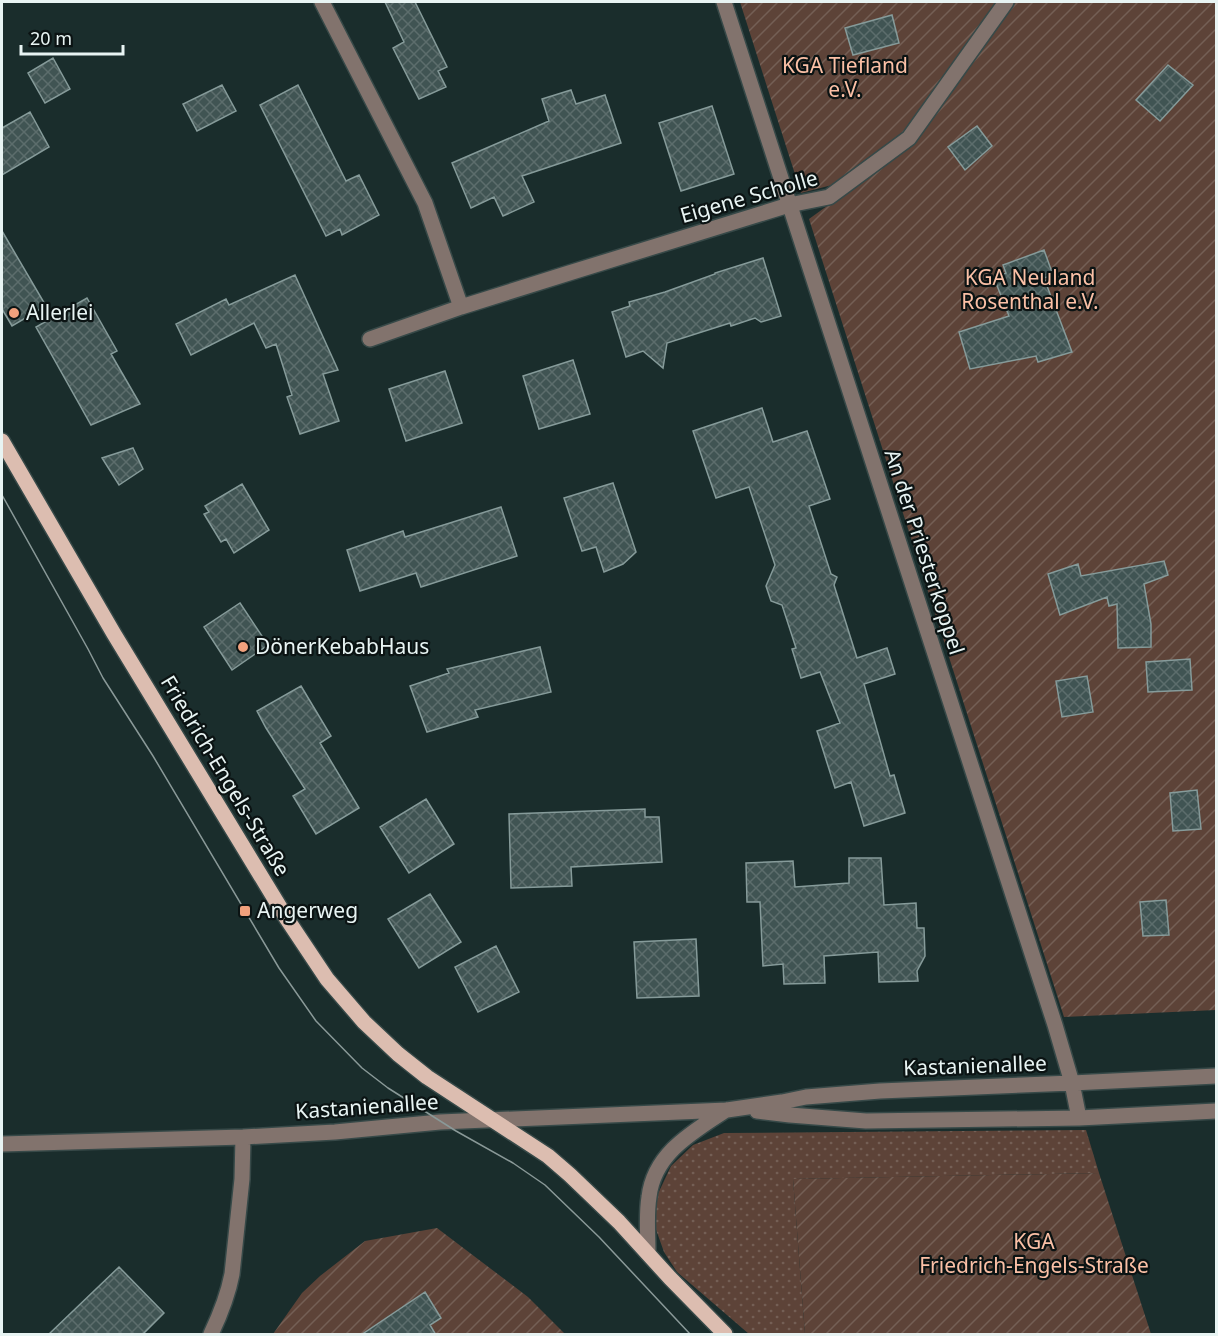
<svg xmlns="http://www.w3.org/2000/svg" width="1218" height="1336" font-family="'Noto Sans',sans-serif">
	<style>
		.grass { fill: url(#grass-dots) }
		.garden { fill: url(#garden-furrows) }
		.building { fill: url(#building-cross-hatch); stroke: #869b9a; stroke-width: 1.5 }
		.lines { fill: none; stroke-linecap: round; stroke-linejoin: round }
		.minor-casing { stroke: #374948; stroke-width: 18 }
		.major-casing { stroke: #374948; stroke-width: 18 }
		.minor { stroke: #82736d; stroke-width: 15 }
		.major { stroke: #dcbdb0; stroke-width: 15 }
		.tram { stroke: #8a9998; stroke-width: 1.5 }
		.poi-dot { fill: #f1a17d; stroke: #0b1313; stroke-width: 2 }
		.labels { text-anchor: middle; stroke-width: 4.5; stroke-linejoin: round; paint-order: stroke }
		.park-label { font-size: 21px; fill: #fbc0a6; stroke: #0b1313 }
		.street-label { font-size: 21px; fill: #e8f4f3; stroke: #0b1313 }
		.poi-label { font-size: 21px; fill: #e8f4f3; stroke: #0b1313; text-anchor: start }
	</style>
	<defs>
		<pattern id="grass-dots" width="8" height="8" patternUnits="userSpaceOnUse" patternTransform="scale(1.5)"><rect width="8" height="8" fill="#5d4338"/><path d="M2 2h.1M6 6h.1" fill="none" stroke="#745f55" stroke-width="1.8" stroke-linecap="round"/></pattern>
		<pattern id="garden-furrows" width="10" height="10" patternUnits="userSpaceOnUse" patternTransform="scale(1.5)"><rect width="10" height="10" fill="#5d4338"/><path d="M-1 1l2-2M0 10L10 0M9 11l2-2" fill="none" stroke="#745f55"/></pattern>
		<pattern id="building-cross-hatch" width="8" height="8" patternUnits="userSpaceOnUse" patternTransform="scale(1.5)"><rect width="8" height="8" fill="#405453"/><path d="M0 0l8 8M0 8l8-8" fill="none" stroke="#5c6d6c"/></pattern>
	</defs>
	<rect width="100%" height="100%" fill="#1a2d2c"/>
	<path class="grass" d="M 1086,1130 L 1099,1173 L 793,1179 L 805,1334 L 749,1334 L 677,1272 L 664,1252 L 654,1224 L 656,1198 L 671,1166 L 693,1145 L 724,1133 Z"/>
	<path class="garden" d="M 740,2 L 997,2 L 904,131 L 832,185 L 801,193 Z
		M 1015,2 L 1216,2 L 1216,1010 L 1064,1017 L 809,219 L 914,143 Z
		M 1099,1173 L 1151,1334 L 805,1334 L 793,1179 Z
		M 437,1228 L 528,1297 L 565,1334 L 273,1334 L 302,1293 L 320,1276 L 365,1241 Z"/>
	<path class="building" d="M 385,2 L 415,2 L 447,67 L 438,71 L 446,87 L 419,99 L 393,48 L 404,42 Z
		M 892,15 L 899,43 L 853,55 L 845,28 Z
		M 53,58 L 70,89 L 45,103 L 28,73 Z
		M 1168,65 L 1193,85 L 1160,121 L 1136,100 Z
		M 222,85 L 236,111 L 197,131 L 183,104 Z
		M 298,85 L 346,181 L 359,175 L 379,215 L 342,235 L 340,229 L 326,236 L 260,105 Z
		M 571,90 L 576,104 L 605,95 L 621,143 L 522,176 L 534,202 L 503,216 L 494,197 L 471,208 L 452,163 L 549,121 L 542,99 Z
		M 712,106 L 734,174 L 681,191 L 659,123 Z
		M 30,112 L 49,147 L 2,175 L 2,128 Z
		M 977,126 L 992,146 L 965,170 L 948,147 Z
		M 2,231 L 46,306 L 12,326 L 2,309 Z
		M 1044,250 L 1053,275 L 1044,278 L 1072,352 L 1038,362 L 1036,356 L 970,369 L 959,332 L 1009,316 L 994,278 L 1006,273 L 1003,265 Z
		M 763,258 L 781,316 L 761,322 L 755,318 L 731,326 L 730,323 L 667,343 L 663,368 L 643,351 L 626,357 L 612,312 L 630,306 L 629,302 L 665,292 L 715,274 L 715,273 Z
		M 295,275 L 338,370 L 323,374 L 339,421 L 300,434 L 287,397 L 292,395 L 276,344 L 266,348 L 254,323 L 191,355 L 176,324 L 226,299 L 229,305 Z
		M 87,298 L 117,351 L 111,354 L 140,404 L 91,425 L 36,327 Z
		M 573,360 L 590,414 L 539,429 L 523,376 Z
		M 445,371 L 462,423 L 406,441 L 389,389 Z
		M 762,408 L 773,442 L 807,431 L 830,499 L 809,506 L 831,574 L 837,577 L 834,585 L 857,658 L 887,648 L 895,674 L 864,684 L 890,776 L 894,775 L 905,813 L 864,826 L 851,782 L 835,788 L 817,731 L 840,723 L 820,672 L 801,678 L 792,649 L 796,648 L 782,605 L 771,601 L 766,586 L 775,565 L 749,487 L 716,498 L 693,431 Z
		M 133,448 L 143,469 L 119,485 L 102,458 Z
		M 613,483 L 636,552 L 623,564 L 604,572 L 596,547 L 582,551 L 564,498 Z
		M 242,484 L 269,530 L 234,553 L 226,539 L 221,542 L 204,514 L 209,512 L 205,506 Z
		M 501,507 L 517,556 L 421,587 L 416,573 L 360,591 L 347,550 L 403,531 L 405,537 Z
		M 1164,561 L 1168,575 L 1144,584 L 1151,624 L 1151,647 L 1118,648 L 1117,604 L 1109,606 L 1107,597 L 1060,615 L 1048,574 L 1078,564 L 1081,576 Z
		M 240,603 L 268,645 L 232,670 L 204,627 Z
		M 540,647 L 551,692 L 475,710 L 478,717 L 427,732 L 410,686 L 449,673 L 447,669 Z
		M 1190,659 L 1192,690 L 1148,692 L 1146,662 Z
		M 1087,676 L 1093,712 L 1062,717 L 1056,681 Z
		M 301,686 L 331,736 L 320,743 L 359,808 L 316,834 L 293,796 L 305,789 L 266,728 L 257,711 Z
		M 1197,790 L 1201,829 L 1173,831 L 1170,793 Z
		M 426,799 L 454,844 L 409,873 L 380,827 Z
		M 645,809 L 645,817 L 659,817 L 662,862 L 571,867 L 572,886 L 511,888 L 509,814 Z
		M 849,858 L 881,858 L 884,905 L 916,903 L 917,928 L 924,928 L 925,956 L 917,971 L 918,981 L 879,982 L 878,952 L 824,956 L 825,983 L 784,984 L 783,964 L 763,966 L 760,902 L 747,902 L 746,863 L 793,861 L 795,887 L 849,883 Z
		M 430,894 L 461,942 L 419,968 L 388,919 Z
		M 1166,900 L 1169,935 L 1143,936 L 1140,902 Z
		M 696,939 L 699,996 L 637,998 L 634,942 Z
		M 496,946 L 519,992 L 478,1012 L 455,967 Z
		M 119,1267 L 164,1313 L 142,1335 L 48,1335 Z
		M 425,1292 L 441,1318 L 430,1325 L 436,1335 L 361,1335 Z"/>
	<g class="lines">
		<defs>
			<path id="minor" d="M 322,2 L 425,203 L 461,307
				M 724,2 L 1055,1025 L 1072,1083 L 1079,1118
				M 370,339 L 461,307 L 569,273 L 789,205 L 829,197 L 909,138 L 1006,2
				M 757,1111 L 790,1115 L 866,1121 L 1079,1118 L 1216,1111
				M 2,1144 L 243,1137 L 335,1132 L 440,1122 L 727,1110 L 782,1102 L 806,1097 L 880,1091 L 1072,1083 L 1216,1076
				M 648,1253 C 648,1234 646,1215 649,1197 C 654,1153 693,1132 726,1110
				M 211,1334 C 220,1315 228,1295 232,1274 L 242,1179 L 243,1137"/>
			<path id="major" d="M 2,441 L 114,634 L 287,919 L 327,979 L 364,1022 L 398,1054 L 427,1077 L 548,1156 L 570,1175 L 619,1222 L 670,1278 L 725,1334"/>
		</defs>
		<use href="#minor" class="minor-casing"/>
		<use href="#major" class="major-casing"/>
		<use href="#minor" class="minor"/>
		<use href="#major" class="major"/>
		<path class="tram" d="M 2,495 L 88,649 L 103,678 L 153,756 L 279,968 L 316,1021 L 362,1068 L 388,1088 L 456,1131 L 513,1163 L 545,1185 L 599,1237 L 690,1334"/>
	</g>
	<g class="poi-dot">
		<circle cx="14" cy="313" r="6"/>
		<circle cx="243" cy="647" r="6"/>
		<rect x="239" y="905" width="12" height="12" rx="3"/>
	</g>
	<g class="labels">
		<g class="park-label">
			<text x="845" y="73">KGA Tiefland<tspan x="845" dy="24">e.V.</tspan></text>
			<text x="1030" y="285">KGA Neuland<tspan x="1030" dy="24">Rosenthal e.V.</tspan></text>
			<text x="1034" y="1249">KGA<tspan x="1034" dy="24">Friedrich-Engels-Straße</tspan></text>
		</g>
		<g class="street-label">
			<text transform="translate(749 197) rotate(-16)" y="7">Eigene Scholle</text>
			<text transform="translate(924 552) rotate(72)" y="7">An der Priesterkoppel</text>
			<text transform="translate(225 776) rotate(59)" y="7">Friedrich-Engels-Straße</text>
			<text transform="translate(975 1066) rotate(-2)" y="7">Kastanienallee</text>
			<text transform="translate(367 1107) rotate(-4)" y="7">Kastanienallee</text>
		</g>
		<g class="poi-label">
			<text x="26" y="320">Allerlei</text>
			<text x="255" y="654">DönerKebabHaus</text>
			<text x="257" y="918">Angerweg</text>
		</g>
	</g>
	<rect width="1218" height="1336" fill="none" stroke="#e8f4f3" stroke-width="6"/>
	<path d="M21 45v9h102v-9" fill="none" stroke="#e8f4f3" stroke-width="3"/>
	<text x="30" y="45" font-size="18" fill="#e8f4f3" stroke="#0b1313" stroke-width="4.5" paint-order="stroke">20 m</text>
</svg>
